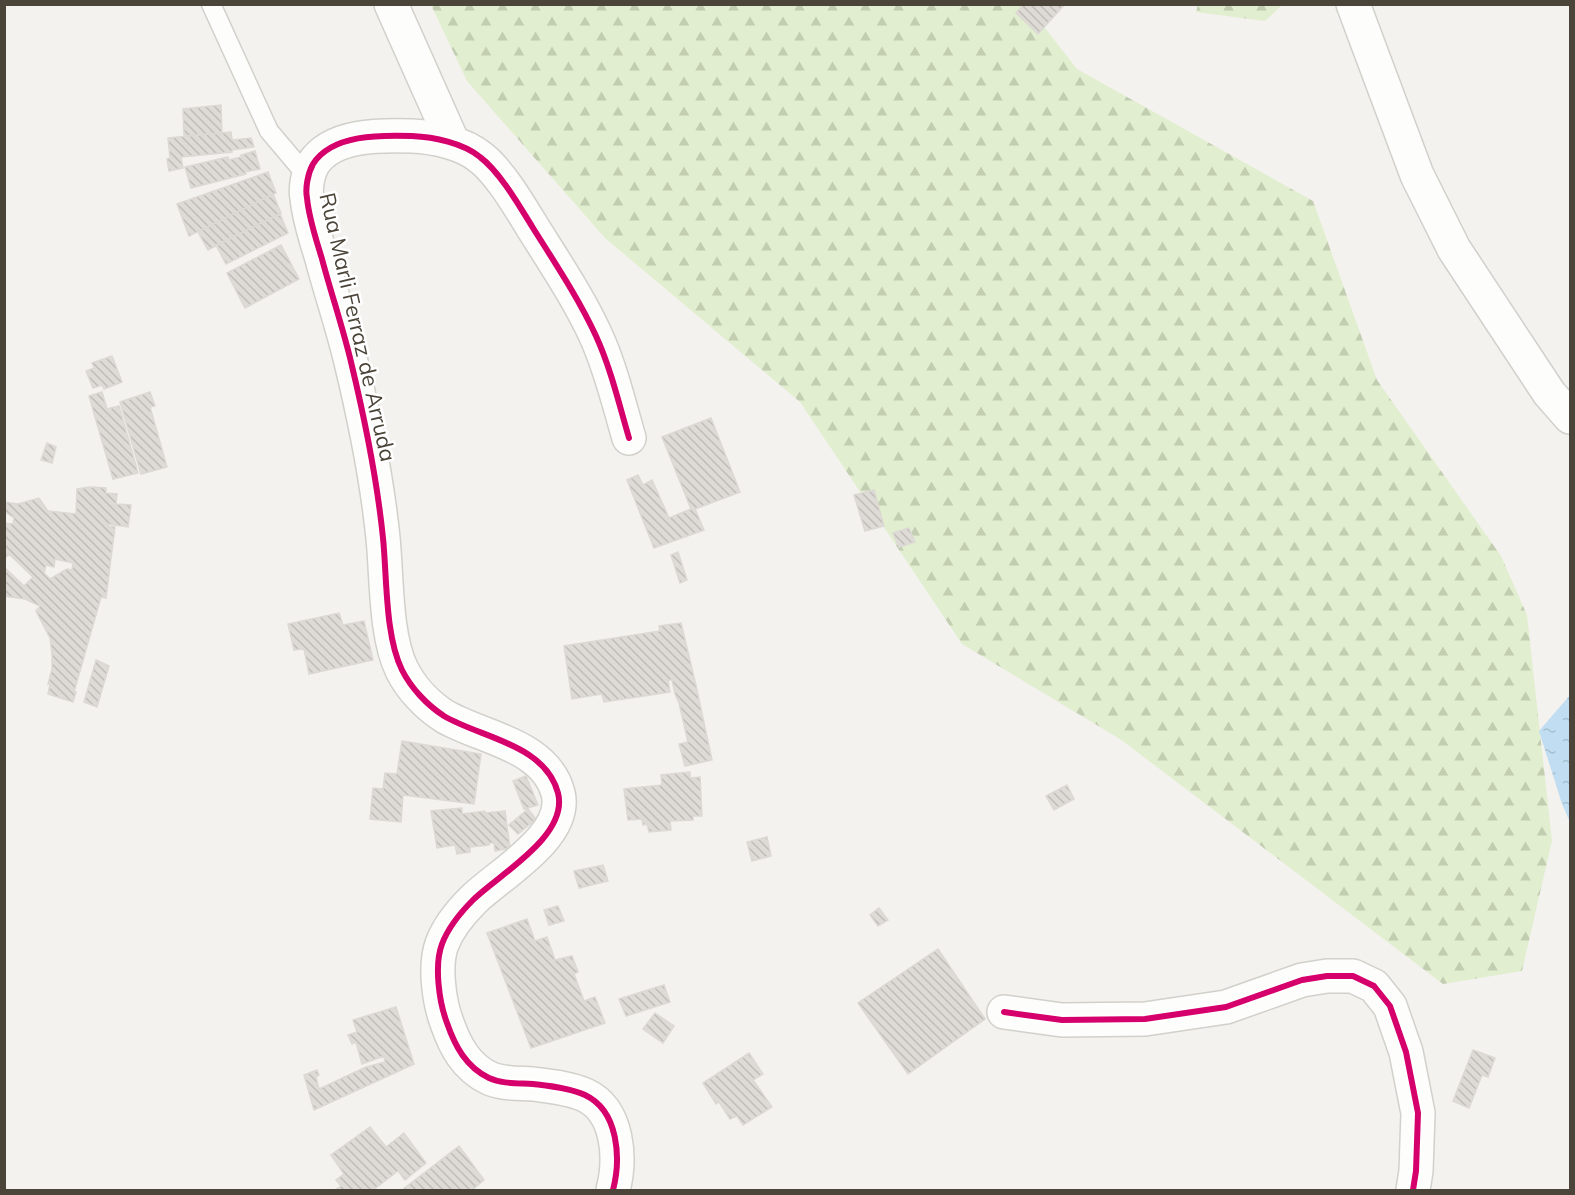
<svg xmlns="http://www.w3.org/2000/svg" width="1575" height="1195" font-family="Mulish,sans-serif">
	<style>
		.forest { fill: url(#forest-firs) }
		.water { fill: url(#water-ripples) }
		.building { fill: url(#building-back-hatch); stroke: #dcd9d4; stroke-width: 1.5; fill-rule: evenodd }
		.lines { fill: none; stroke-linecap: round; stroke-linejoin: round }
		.service-casing { stroke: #d2d0cb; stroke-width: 21 }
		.minor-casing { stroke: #d2d0cb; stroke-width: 36 }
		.service { stroke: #fdfdfc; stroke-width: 18 }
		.minor { stroke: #fdfdfc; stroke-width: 33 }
		.cycleway-casing { stroke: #fff; stroke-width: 10 }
		.cycleway { stroke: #d6006c; stroke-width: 6 }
		.labels { text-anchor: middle; stroke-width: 5; stroke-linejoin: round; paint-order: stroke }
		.street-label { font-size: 22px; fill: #4b4439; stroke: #fff }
	</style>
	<defs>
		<pattern id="forest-firs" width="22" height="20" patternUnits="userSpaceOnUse" patternTransform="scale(1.5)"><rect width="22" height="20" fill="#e1eecf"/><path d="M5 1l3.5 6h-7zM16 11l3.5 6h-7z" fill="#c3cdb2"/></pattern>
		<pattern id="water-ripples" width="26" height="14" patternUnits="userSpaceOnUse" patternTransform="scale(1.5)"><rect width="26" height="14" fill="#c0ddf1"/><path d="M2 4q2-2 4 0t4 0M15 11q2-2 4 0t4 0" fill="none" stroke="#a6bfcf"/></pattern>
		<pattern id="building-back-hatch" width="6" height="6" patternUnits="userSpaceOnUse" patternTransform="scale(1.5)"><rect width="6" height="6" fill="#dedbd6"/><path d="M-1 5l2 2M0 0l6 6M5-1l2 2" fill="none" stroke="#c0bdb8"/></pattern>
	</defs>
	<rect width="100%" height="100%" fill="#f4f2ee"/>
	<path class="forest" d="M 431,5 L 1027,5 L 1077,69 L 1313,201 L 1377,380 L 1501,556 L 1527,615 L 1552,841 L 1522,971 L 1443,984 L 1120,739 L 962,644 L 800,402 L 605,238 L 467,81 Z
		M 1198,5 L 1198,4 L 1282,5 L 1265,21 L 1196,12 Z"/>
	<path class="water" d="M 1570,695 L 1570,822 L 1562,804 L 1539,731 Z"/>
	<path class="building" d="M 1024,4 L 1065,4 L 1038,34 L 1016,13 Z
		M 221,105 L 222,133 L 184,136 L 183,109 Z
		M 231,132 L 232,140 L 251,138 L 254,147 L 232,150 L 232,152 L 181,157 L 183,168 L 169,171 L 167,159 L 170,158 L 168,138 Z
		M 255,151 L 260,169 L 245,172 L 246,174 L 191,188 L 185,167 L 228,157 L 229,160 L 241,157 L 241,155 Z
		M 268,172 L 276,193 L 189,236 L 177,204 Z
		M 273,194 L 281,213 L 208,250 L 198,232 Z
		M 280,214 L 288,233 L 226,264 L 216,245 Z
		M 281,245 L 299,279 L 245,308 L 227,273 Z
		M 112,356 L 122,382 L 104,389 L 102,385 L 93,388 L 86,371 L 94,368 L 92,363 Z
		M 102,392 L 107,409 L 119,406 L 138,473 L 113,479 L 89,396 Z
		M 150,392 L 155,406 L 150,407 L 167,467 L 141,474 L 120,402 Z
		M 711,418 L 740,492 L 695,509 L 704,530 L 654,548 L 627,480 L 638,475 L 643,485 L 652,480 L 669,518 L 691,509 L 662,437 Z
		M 47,443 L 56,447 L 52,463 L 41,460 Z
		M 90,487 L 106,488 L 106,493 L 117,494 L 116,504 L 131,505 L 128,527 L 108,524 L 108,526 L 115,527 L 106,598 L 101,597 L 74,692 L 76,692 L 73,702 L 48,694 L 50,684 L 48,684 L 52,669 L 52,654 L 50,638 L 36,611 L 40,606 L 25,599 L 4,596 L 4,567 L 24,586 L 33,577 L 9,554 L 4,559 L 4,523 L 13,524 L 14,518 L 4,511 L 4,502 L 18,504 L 39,498 L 48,511 L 76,514 L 77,489 ZM 55,559 L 73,563 L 72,570 L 67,569 L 50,579 L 44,573 L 46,565 L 54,567 Z
		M 874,490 L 884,526 L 865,531 L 854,495 Z
		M 909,528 L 915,542 L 899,547 L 893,533 Z
		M 678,552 L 687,580 L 680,583 L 671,555 Z
		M 339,613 L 343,625 L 364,621 L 373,660 L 309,674 L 304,649 L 294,650 L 288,624 Z
		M 681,623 L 695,681 L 712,760 L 685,766 L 679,744 L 688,742 L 679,703 L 675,694 L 672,680 L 668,680 L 670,692 L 604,702 L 602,694 L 572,699 L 564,646 L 660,631 L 659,626 Z
		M 96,660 L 109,666 L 97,707 L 84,702 Z
		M 402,741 L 481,754 L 474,804 L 403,795 L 401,822 L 370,819 L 373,788 L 383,789 L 385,773 L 397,774 Z
		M 690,772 L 690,778 L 700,777 L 702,816 L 693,816 L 693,820 L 670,821 L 671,830 L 649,832 L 647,824 L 643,825 L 642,819 L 628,820 L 624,789 L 662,785 L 661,775 Z
		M 526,776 L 538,805 L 524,809 L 513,781 Z
		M 1067,785 L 1074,799 L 1054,810 L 1046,796 Z
		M 462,808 L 462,814 L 485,811 L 485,813 L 505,811 L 510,848 L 495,851 L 494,843 L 489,843 L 489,845 L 470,847 L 470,852 L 457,854 L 455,845 L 437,848 L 431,811 Z
		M 528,809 L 536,819 L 518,834 L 509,825 Z
		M 767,837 L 771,856 L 752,861 L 747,842 Z
		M 603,865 L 608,881 L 579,888 L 574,871 Z
		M 558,906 L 564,921 L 549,925 L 544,910 Z
		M 879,908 L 888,920 L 878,926 L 870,915 Z
		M 527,919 L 535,941 L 547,937 L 555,960 L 572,956 L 578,972 L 574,974 L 584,1001 L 595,997 L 605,1023 L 531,1048 L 487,933 Z
		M 938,949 L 985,1019 L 908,1074 L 858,1003 Z
		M 664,985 L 670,1002 L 626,1016 L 619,999 Z
		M 396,1007 L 414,1064 L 314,1110 L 304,1075 L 317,1070 L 319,1075 L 316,1077 L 319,1089 L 366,1067 L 385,1062 L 384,1056 L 362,1064 L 356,1042 L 352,1044 L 348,1035 L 357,1032 L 353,1020 Z
		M 655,1013 L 674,1026 L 663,1043 L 643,1029 Z
		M 1473,1050 L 1495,1058 L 1488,1077 L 1482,1075 L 1469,1108 L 1453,1101 Z
		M 749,1053 L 763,1074 L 753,1080 L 772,1107 L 743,1125 L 737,1116 L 730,1119 L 719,1102 L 716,1104 L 703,1083 Z
		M 370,1127 L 386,1147 L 404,1133 L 426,1163 L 405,1180 L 398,1171 L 373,1190 L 335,1190 L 341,1186 L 336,1180 L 344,1174 L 331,1155 Z
		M 459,1146 L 484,1180 L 472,1190 L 402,1190 Z"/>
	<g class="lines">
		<defs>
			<path id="service" d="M 211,4 L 269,131 L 308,177"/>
			<path id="minor" d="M 391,4 L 453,143
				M 1353,4 L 1417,175 L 1454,249 L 1549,393 L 1570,417
				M 1004,1012 L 1062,1020 L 1145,1019 L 1226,1007 L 1302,980 L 1327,976 L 1353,976 L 1374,986 L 1390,1006 L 1406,1052 L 1418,1113 L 1416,1171 L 1413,1190
				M 613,1190 C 621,1159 619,1111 585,1095 C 570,1088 549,1086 533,1084 C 518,1083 502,1084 489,1078 C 466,1067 455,1046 447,1023 C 439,1002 434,965 442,944 C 448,928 461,912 473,900 C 498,875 569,836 558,793 C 545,744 481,738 444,716 C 427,705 411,688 402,670 C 385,636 387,577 383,538 C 377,479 365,420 351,362 C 343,328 331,293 322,259 C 316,239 309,219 307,198 C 305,188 308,173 313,164 C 332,134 381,135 412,136 C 434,137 463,143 480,157 C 500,172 520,207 533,228 C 555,263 579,299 596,336 C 611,369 619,404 629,438"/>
		</defs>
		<use href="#service" class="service-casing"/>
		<use href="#minor" class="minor-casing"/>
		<use href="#service" class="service"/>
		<use href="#minor" class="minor"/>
		<defs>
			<path id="cycleway" d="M 1004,1012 L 1062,1020 L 1145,1019 L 1226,1007 L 1302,980 L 1327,976 L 1353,976 L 1374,986 L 1390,1006 L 1406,1052 L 1418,1113 L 1416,1171 L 1413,1190
				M 613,1190 C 621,1159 619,1111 585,1095 C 570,1088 549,1086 533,1084 C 518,1083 502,1084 489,1078 C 466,1067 455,1046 447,1023 C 439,1002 434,965 442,944 C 448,928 461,912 473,900 C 498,875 569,836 558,793 C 545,744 481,738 444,716 C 427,705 411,688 402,670 C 385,636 387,577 383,538 C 377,479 365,420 351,362 C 343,328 331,293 322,259 C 316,239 309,219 307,198 C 305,188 308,173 313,164 C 332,134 381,135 412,136 C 434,137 463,143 480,157 C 500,172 520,207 533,228 C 555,263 579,299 596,336 C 611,369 619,404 629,438"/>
		</defs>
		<use href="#cycleway" class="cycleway-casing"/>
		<use href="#cycleway" class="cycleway"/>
	</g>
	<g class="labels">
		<g class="street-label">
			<text transform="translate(358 327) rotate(77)" y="8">Rua Marli Ferraz de Arruda</text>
		</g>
	</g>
	<rect width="1575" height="1195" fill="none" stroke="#4b4439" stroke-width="12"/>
</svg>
